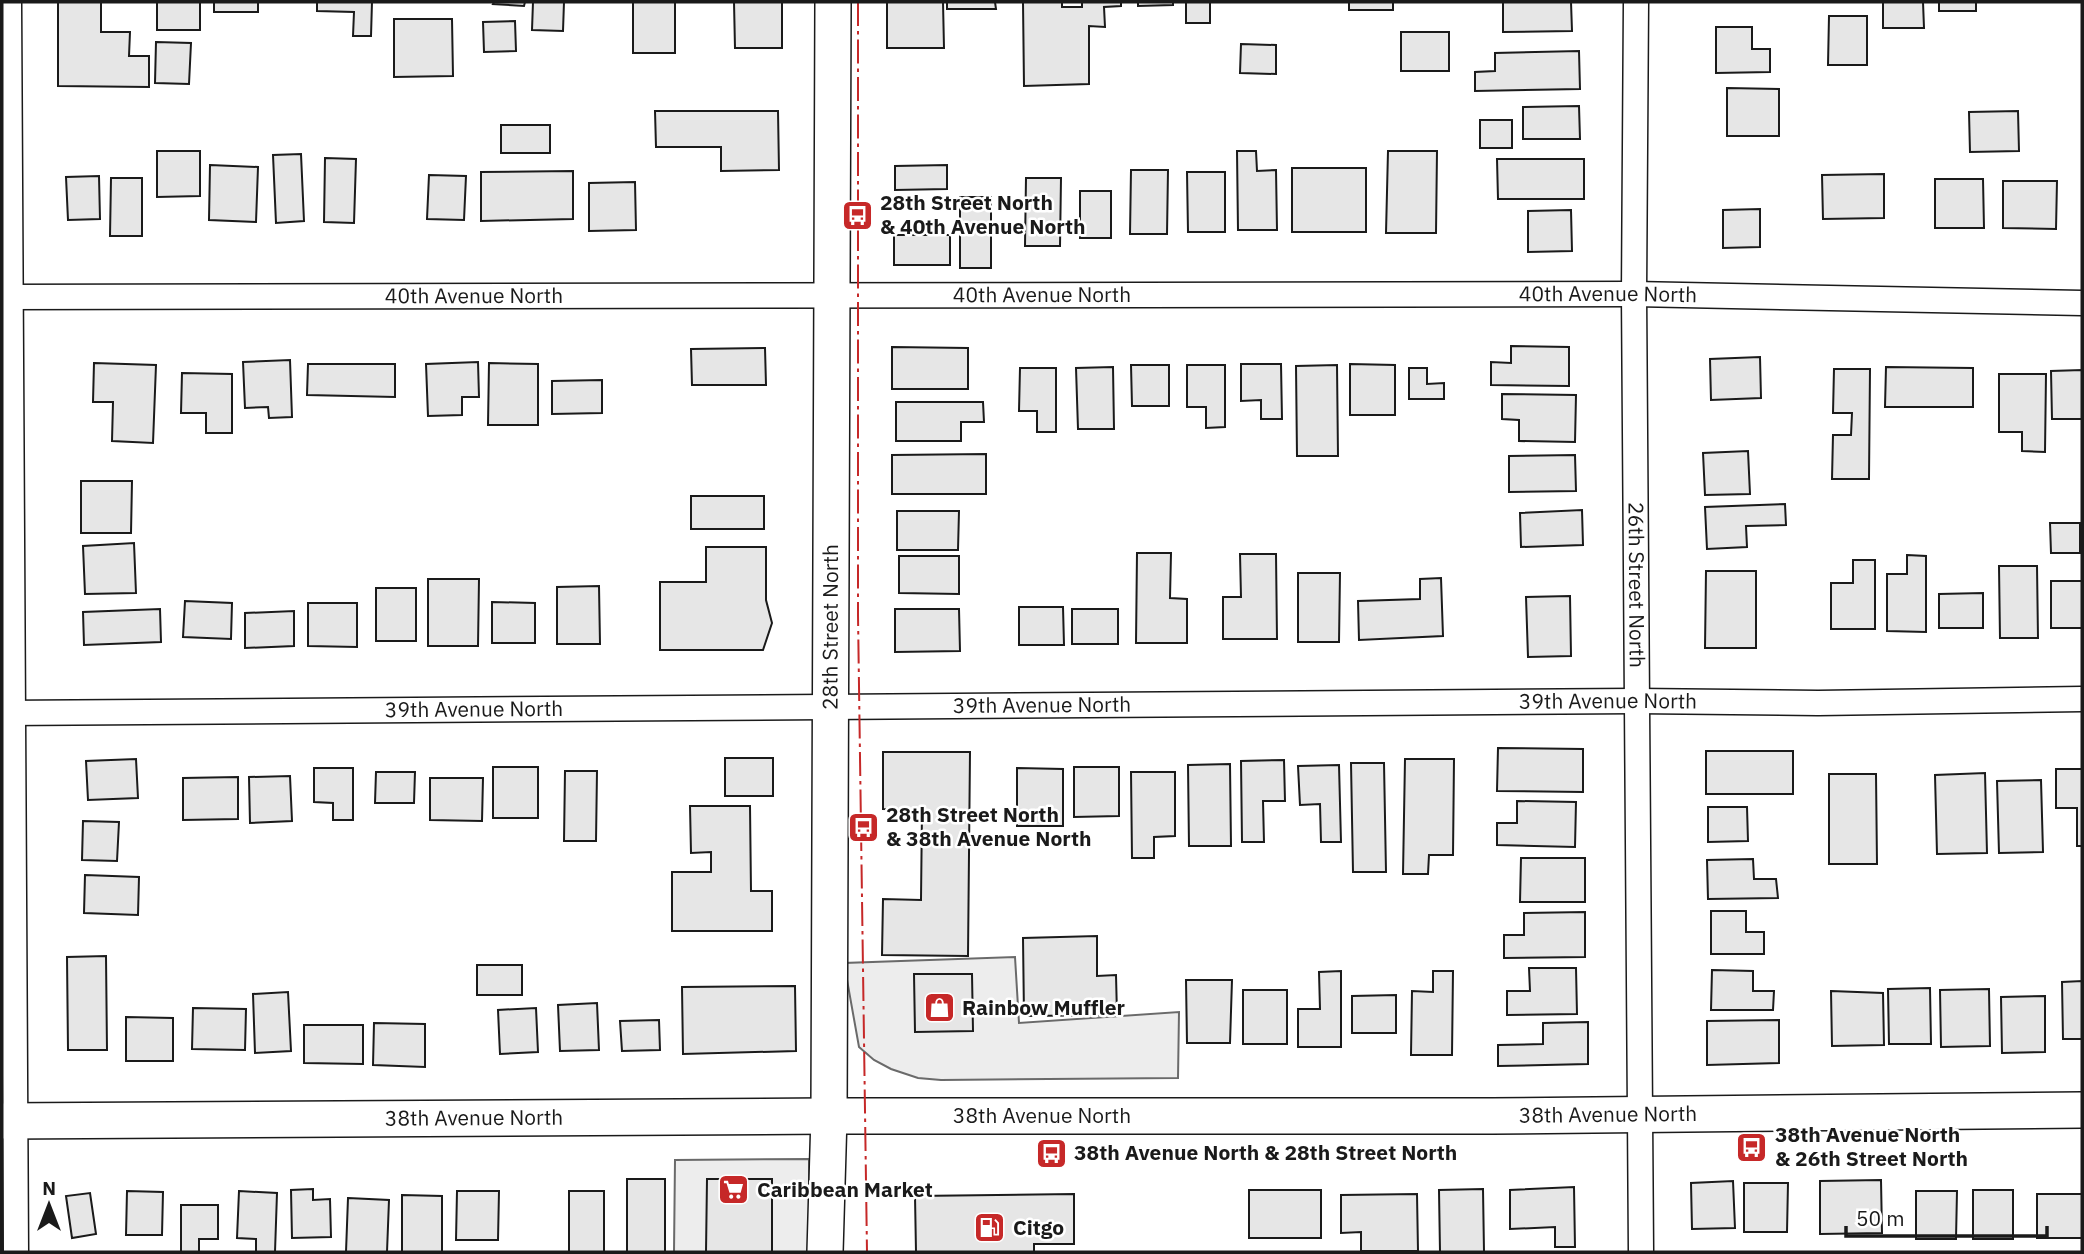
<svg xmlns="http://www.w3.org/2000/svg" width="2084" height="1254" font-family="'IBM Plex Sans',sans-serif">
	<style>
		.parking { fill: #ededed; stroke: #6a6a6a; stroke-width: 2 }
		.building { fill: #e6e6e6; stroke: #1a1a1a; stroke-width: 2 }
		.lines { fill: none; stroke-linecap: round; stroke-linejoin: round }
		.street-casing { stroke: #1a1a1a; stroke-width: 27 }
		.secondary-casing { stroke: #1a1a1a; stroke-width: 38 }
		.street { stroke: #fff; stroke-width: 24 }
		.secondary { stroke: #fff; stroke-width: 35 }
		.power { stroke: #c62828; stroke-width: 2; stroke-dasharray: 24 5 3.5 5; stroke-linecap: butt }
		.labels { text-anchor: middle; stroke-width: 5; stroke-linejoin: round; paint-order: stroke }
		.poi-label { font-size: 21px; font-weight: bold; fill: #1a1a1a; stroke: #fff; text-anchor: start }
		.street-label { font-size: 21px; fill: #1a1a1a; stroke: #fff }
	</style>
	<rect width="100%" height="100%" fill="#fff"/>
	<path class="parking" d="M 1015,957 L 1019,1023 L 1179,1012 L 1178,1078 L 941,1080 L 918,1078 L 891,1069 L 874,1060 L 859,1047 L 844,963 Z
		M 809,1159 L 809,1252 L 674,1252 L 675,1160 Z"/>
	<path class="building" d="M 58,2 L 101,2 L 101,32 L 130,32 L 129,56 L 149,56 L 149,87 L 58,86 Z
		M 157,2 L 200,2 L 200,30 L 157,30 Z
		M 214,2 L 258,2 L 258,12 L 214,12 Z
		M 317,2 L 372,2 L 371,36 L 353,36 L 354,12 L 317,11 Z
		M 494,2 L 525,2 L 524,6 L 493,4 Z
		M 533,2 L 564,2 L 563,31 L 532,30 Z
		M 633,2 L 675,2 L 675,53 L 633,53 Z
		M 734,2 L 782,2 L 782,48 L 735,48 Z
		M 887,2 L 943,2 L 944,48 L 887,48 Z
		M 947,2 L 995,2 L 996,9 L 947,9 Z
		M 1023,2 L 1062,2 L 1062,7 L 1082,7 L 1082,2 L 1121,2 L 1121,6 L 1104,7 L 1105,27 L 1089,26 L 1089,84 L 1024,86 Z
		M 1138,2 L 1173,2 L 1173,5 L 1138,6 Z
		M 1186,2 L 1234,2 L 1210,2 L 1210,23 L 1186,23 Z
		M 1349,2 L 1393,2 L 1393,10 L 1349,10 Z
		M 1503,2 L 1571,2 L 1572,31 L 1503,32 Z
		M 1883,2 L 1923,2 L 1924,28 L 1883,28 Z
		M 1939,2 L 1976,2 L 1976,11 L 1939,11 Z
		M 1829,16 L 1867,16 L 1867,65 L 1828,65 Z
		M 394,19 L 452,19 L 453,76 L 394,77 Z
		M 515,21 L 516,51 L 484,52 L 483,22 Z
		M 1716,27 L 1752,27 L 1752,49 L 1770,49 L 1770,72 L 1716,73 Z
		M 1401,32 L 1449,32 L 1449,71 L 1401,71 Z
		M 156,42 L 191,43 L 189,84 L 155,83 Z
		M 1241,44 L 1276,45 L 1276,74 L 1240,73 Z
		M 1579,51 L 1580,89 L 1475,91 L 1475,72 L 1495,71 L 1495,53 Z
		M 1727,88 L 1779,89 L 1779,136 L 1727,136 Z
		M 1579,106 L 1580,139 L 1523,139 L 1523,107 Z
		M 655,111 L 778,111 L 779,170 L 721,171 L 721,147 L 656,147 Z
		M 2018,111 L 2019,151 L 1970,152 L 1969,112 Z
		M 1480,120 L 1512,120 L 1512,148 L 1480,148 Z
		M 501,125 L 550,125 L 550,153 L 501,153 Z
		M 157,151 L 200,151 L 200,196 L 157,197 Z
		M 1237,151 L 1256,151 L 1257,171 L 1276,170 L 1277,230 L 1238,230 Z
		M 1388,151 L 1437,151 L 1436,233 L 1386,233 Z
		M 301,154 L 304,221 L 276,223 L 273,155 Z
		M 325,158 L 356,159 L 354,223 L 324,222 Z
		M 1497,159 L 1584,159 L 1584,199 L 1498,199 Z
		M 210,165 L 258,167 L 256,222 L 209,220 Z
		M 947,165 L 947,189 L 895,190 L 895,166 Z
		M 1292,168 L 1366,168 L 1366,232 L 1292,232 Z
		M 1131,170 L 1168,170 L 1167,234 L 1130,234 Z
		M 573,171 L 573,219 L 481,221 L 481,172 Z
		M 1187,172 L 1225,172 L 1225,232 L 1188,232 Z
		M 1884,174 L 1884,218 L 1823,219 L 1822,175 Z
		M 429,175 L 466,176 L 464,220 L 427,219 Z
		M 99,176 L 100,219 L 68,220 L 66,177 Z
		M 111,178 L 142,178 L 142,236 L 110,236 Z
		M 1026,178 L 1061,178 L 1060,246 L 1025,246 Z
		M 1935,179 L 1983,179 L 1984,228 L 1935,228 Z
		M 2003,181 L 2057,181 L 2056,229 L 2003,228 Z
		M 635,182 L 636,230 L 589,231 L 589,183 Z
		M 1080,191 L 1111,191 L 1111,238 L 1080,238 Z
		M 960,197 L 991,197 L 991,268 L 960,268 Z
		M 1760,209 L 1760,247 L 1723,248 L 1723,210 Z
		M 1571,210 L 1572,251 L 1528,252 L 1528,211 Z
		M 894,235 L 950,235 L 950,265 L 894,265 Z
		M 1511,346 L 1569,347 L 1569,386 L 1491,385 L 1491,362 L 1511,363 Z
		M 892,347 L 968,348 L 968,389 L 892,389 Z
		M 765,348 L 766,385 L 692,385 L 691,349 Z
		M 1760,357 L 1761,398 L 1711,400 L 1710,359 Z
		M 290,360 L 292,417 L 269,418 L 268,407 L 245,408 L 243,362 Z
		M 478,362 L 479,397 L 462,397 L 462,415 L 428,416 L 426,364 Z
		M 94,363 L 156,365 L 153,443 L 112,441 L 113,402 L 93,402 Z
		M 489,363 L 538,364 L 538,425 L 488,425 Z
		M 308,364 L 395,364 L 395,397 L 307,395 Z
		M 1241,364 L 1281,364 L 1282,419 L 1261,419 L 1261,400 L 1241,401 Z
		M 1350,364 L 1395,365 L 1395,415 L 1350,415 Z
		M 1131,365 L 1169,365 L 1169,406 L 1132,406 Z
		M 1187,365 L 1225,365 L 1225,427 L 1206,428 L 1206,407 L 1187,407 Z
		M 1337,365 L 1338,456 L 1297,456 L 1296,366 Z
		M 1113,367 L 1114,429 L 1078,429 L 1076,368 Z
		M 1886,367 L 1973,368 L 1973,407 L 1885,407 Z
		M 1020,368 L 1056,368 L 1056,432 L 1037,432 L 1037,411 L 1019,411 Z
		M 1409,368 L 1427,368 L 1427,384 L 1444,383 L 1444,399 L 1409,399 Z
		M 1834,369 L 1870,369 L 1869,479 L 1832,479 L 1833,435 L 1851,435 L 1852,413 L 1833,413 Z
		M 2082,370 L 2082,419 L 2052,419 L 2051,371 Z
		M 182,373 L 232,374 L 232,433 L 206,433 L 206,413 L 181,413 Z
		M 1999,374 L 2046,374 L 2045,452 L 2022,451 L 2022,432 L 1999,432 Z
		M 602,380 L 602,413 L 552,414 L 552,381 Z
		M 1502,394 L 1576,395 L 1575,442 L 1519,441 L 1519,420 L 1502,419 Z
		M 896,402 L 983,402 L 984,422 L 961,422 L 961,441 L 896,441 Z
		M 1748,451 L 1750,494 L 1705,495 L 1703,453 Z
		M 986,454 L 986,494 L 892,494 L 892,455 Z
		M 1575,455 L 1576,491 L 1509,492 L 1509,456 Z
		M 81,481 L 132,481 L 131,533 L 81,533 Z
		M 691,496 L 764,496 L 764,529 L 691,529 Z
		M 1785,504 L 1786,525 L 1746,526 L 1747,547 L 1707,549 L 1705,507 Z
		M 1582,510 L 1583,545 L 1521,547 L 1520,513 Z
		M 897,511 L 959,511 L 958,550 L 897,550 Z
		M 2050,523 L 2080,523 L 2080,553 L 2051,553 Z
		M 134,543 L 136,593 L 85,594 L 83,546 Z
		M 706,547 L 766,547 L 766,600 L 772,623 L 763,650 L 660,650 L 660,582 L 706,582 Z
		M 1137,553 L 1171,553 L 1170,598 L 1187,599 L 1187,643 L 1136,643 Z
		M 1240,554 L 1276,554 L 1277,639 L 1223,639 L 1223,597 L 1241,597 Z
		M 1907,555 L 1926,556 L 1926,632 L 1887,631 L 1887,574 L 1907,574 Z
		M 899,556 L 959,556 L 959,594 L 899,593 Z
		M 1853,560 L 1875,560 L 1875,629 L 1831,629 L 1831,583 L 1853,583 Z
		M 1999,566 L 2037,566 L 2038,638 L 2000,638 Z
		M 1706,571 L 1756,571 L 1756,648 L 1705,648 Z
		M 1298,573 L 1340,573 L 1339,642 L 1298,642 Z
		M 1441,578 L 1443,636 L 1359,640 L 1358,601 L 1420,599 L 1420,579 Z
		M 428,579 L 479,579 L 478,646 L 428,646 Z
		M 2051,581 L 2082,581 L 2082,628 L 2051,628 Z
		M 599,586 L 600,644 L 557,644 L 557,587 Z
		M 376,588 L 416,588 L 416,641 L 376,641 Z
		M 1983,593 L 1983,628 L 1939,628 L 1939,594 Z
		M 1570,596 L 1571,656 L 1528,657 L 1526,597 Z
		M 185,601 L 232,603 L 231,639 L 183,637 Z
		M 492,602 L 535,603 L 535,643 L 492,643 Z
		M 308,603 L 357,603 L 357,647 L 308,646 Z
		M 1019,607 L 1063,607 L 1064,645 L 1019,645 Z
		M 160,609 L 161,642 L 84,645 L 83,612 Z
		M 895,609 L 959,609 L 960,651 L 895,652 Z
		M 1072,609 L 1118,609 L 1118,644 L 1072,644 Z
		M 294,611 L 294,646 L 245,648 L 245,613 Z
		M 1498,748 L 1583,749 L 1583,792 L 1497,791 Z
		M 1706,751 L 1793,751 L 1793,794 L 1706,794 Z
		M 883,752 L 970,752 L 968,956 L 882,955 L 883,899 L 921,900 L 922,810 L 883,809 Z
		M 725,758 L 773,758 L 773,796 L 725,796 Z
		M 136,759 L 138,798 L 88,800 L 86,761 Z
		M 1405,759 L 1454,759 L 1453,855 L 1429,855 L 1428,874 L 1403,874 Z
		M 1284,760 L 1285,801 L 1263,801 L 1264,842 L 1242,842 L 1241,761 Z
		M 1351,763 L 1384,763 L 1386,872 L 1353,872 Z
		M 1230,764 L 1231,846 L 1189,846 L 1188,765 Z
		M 1339,765 L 1341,842 L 1321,842 L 1320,804 L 1300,805 L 1298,766 Z
		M 493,767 L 538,767 L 538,818 L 493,818 Z
		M 1074,767 L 1119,767 L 1119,816 L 1074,817 Z
		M 314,768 L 353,768 L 353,820 L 333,820 L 333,803 L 314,802 Z
		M 1017,768 L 1063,769 L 1063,826 L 1017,826 Z
		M 2056,769 L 2082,769 L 2082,846 L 2077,846 L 2077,808 L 2056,808 Z
		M 565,771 L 597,771 L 596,841 L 564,841 Z
		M 376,772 L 415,772 L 414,803 L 375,803 Z
		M 1131,772 L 1175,772 L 1175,836 L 1154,837 L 1154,858 L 1132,858 Z
		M 1985,773 L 1987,853 L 1937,854 L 1935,775 Z
		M 1829,774 L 1876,774 L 1877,864 L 1829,864 Z
		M 290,776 L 292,821 L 250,823 L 249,777 Z
		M 238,777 L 238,819 L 183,820 L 183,778 Z
		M 430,778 L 483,778 L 482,821 L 430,820 Z
		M 2041,780 L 2043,852 L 1999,853 L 1997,781 Z
		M 1517,801 L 1576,802 L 1575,847 L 1497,845 L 1497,823 L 1517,823 Z
		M 690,806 L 750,806 L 751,891 L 772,891 L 772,931 L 672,931 L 672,872 L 711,872 L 711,852 L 691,853 Z
		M 1708,807 L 1747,807 L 1748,841 L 1708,842 Z
		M 83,821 L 119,822 L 117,861 L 82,860 Z
		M 1521,858 L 1585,858 L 1585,902 L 1520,902 Z
		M 1753,859 L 1754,879 L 1776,879 L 1778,898 L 1708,899 L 1707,860 Z
		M 85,875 L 139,877 L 138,915 L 84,913 Z
		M 1711,911 L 1746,911 L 1746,932 L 1764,932 L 1764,954 L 1711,954 Z
		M 1585,912 L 1585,957 L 1504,958 L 1504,935 L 1524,935 L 1524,913 Z
		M 1097,936 L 1097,976 L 1116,975 L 1117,1015 L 1024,1016 L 1023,938 Z
		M 106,956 L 107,1050 L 68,1050 L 67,957 Z
		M 477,965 L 522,965 L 522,995 L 477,995 Z
		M 1529,968 L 1576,968 L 1577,1014 L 1507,1015 L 1507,991 L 1530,991 Z
		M 1712,970 L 1753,971 L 1753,991 L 1774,991 L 1773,1010 L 1711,1010 Z
		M 1341,971 L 1341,1047 L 1298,1047 L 1298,1009 L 1320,1009 L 1319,972 Z
		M 1433,971 L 1453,971 L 1452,1055 L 1411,1055 L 1412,991 L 1433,992 Z
		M 914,974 L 972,974 L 973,1031 L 915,1032 Z
		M 1186,980 L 1232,980 L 1230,1043 L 1187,1043 Z
		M 2082,981 L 2082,1039 L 2063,1039 L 2062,982 Z
		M 795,986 L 796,1051 L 683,1054 L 682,987 Z
		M 1930,988 L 1931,1044 L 1889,1044 L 1888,989 Z
		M 1989,989 L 1990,1046 L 1941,1047 L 1940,990 Z
		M 1243,990 L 1287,990 L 1287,1044 L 1243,1044 Z
		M 1831,991 L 1883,993 L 1884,1045 L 1832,1046 Z
		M 288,992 L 291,1051 L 255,1053 L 253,994 Z
		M 1396,995 L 1396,1033 L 1352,1033 L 1352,996 Z
		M 2045,996 L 2045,1052 L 2002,1053 L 2001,997 Z
		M 597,1003 L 599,1050 L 560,1051 L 558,1005 Z
		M 193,1008 L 246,1009 L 245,1050 L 192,1049 Z
		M 536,1008 L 538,1052 L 500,1054 L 498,1010 Z
		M 126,1017 L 173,1018 L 173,1061 L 126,1061 Z
		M 659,1020 L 660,1050 L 622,1051 L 620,1021 Z
		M 1779,1020 L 1779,1063 L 1707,1065 L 1707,1021 Z
		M 1588,1022 L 1588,1064 L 1498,1066 L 1498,1045 L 1543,1044 L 1543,1023 Z
		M 374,1023 L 425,1024 L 425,1067 L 373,1065 Z
		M 304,1025 L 363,1025 L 363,1064 L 304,1063 Z
		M 627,1179 L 665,1179 L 665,1252 L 627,1252 Z
		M 707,1179 L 772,1179 L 772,1252 L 706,1252 Z
		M 1881,1180 L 1882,1233 L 1820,1234 L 1820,1181 Z
		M 1733,1181 L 1735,1228 L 1692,1229 L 1691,1183 Z
		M 1744,1183 L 1788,1183 L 1787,1232 L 1744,1232 Z
		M 1574,1187 L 1575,1247 L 1555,1247 L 1555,1227 L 1510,1229 L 1510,1190 Z
		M 313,1189 L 313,1200 L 330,1199 L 331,1237 L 292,1238 L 291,1190 Z
		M 1483,1189 L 1484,1252 L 1440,1252 L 1439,1190 Z
		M 1249,1190 L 1321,1190 L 1321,1238 L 1249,1238 Z
		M 1973,1190 L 2013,1190 L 2013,1239 L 1973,1239 Z
		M 127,1191 L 163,1192 L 162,1235 L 126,1235 Z
		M 239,1191 L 277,1193 L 275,1252 L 256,1252 L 256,1239 L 237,1238 Z
		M 457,1191 L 499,1191 L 498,1240 L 456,1240 Z
		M 569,1191 L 604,1191 L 604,1252 L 569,1252 Z
		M 1916,1191 L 1957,1191 L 1956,1239 L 1916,1239 Z
		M 90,1193 L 96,1234 L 72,1238 L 66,1196 Z
		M 1074,1194 L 1074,1244 L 1034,1244 L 1034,1252 L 916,1252 L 915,1196 Z
		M 1417,1194 L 1418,1251 L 1361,1251 L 1361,1232 L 1341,1233 L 1341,1195 Z
		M 2037,1194 L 2082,1194 L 2082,1238 L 2037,1238 Z
		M 402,1195 L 442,1196 L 442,1252 L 402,1252 Z
		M 348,1198 L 389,1200 L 387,1252 L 346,1252 Z
		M 181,1205 L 218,1205 L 218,1239 L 199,1239 L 199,1252 L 181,1252 Z"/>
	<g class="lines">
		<defs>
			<g id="street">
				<path d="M 9,2 L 16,1252"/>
				<path id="s1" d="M 1636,2 L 1634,294 L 1641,1252"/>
				<path id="s2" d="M 2,297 L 1634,294 L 2082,303"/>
				<path id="s3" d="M 2,713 L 1636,701 L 1818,703 L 2082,699"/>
			</g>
			<g id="secondary">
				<path id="s4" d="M 2,1121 L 829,1116 L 1492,1116 L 2082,1110"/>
				<path id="s5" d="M 825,1252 L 829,1116 L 833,2"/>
			</g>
		</defs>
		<use href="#street" class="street-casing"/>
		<use href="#secondary" class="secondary-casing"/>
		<use href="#street" class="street"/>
		<use href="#secondary" class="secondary"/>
		<path class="power" d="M 858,2 L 858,615 L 867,1252"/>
	</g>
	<defs>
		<symbol id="bus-square" viewBox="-11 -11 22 22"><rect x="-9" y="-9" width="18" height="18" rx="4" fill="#c62828" stroke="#fff"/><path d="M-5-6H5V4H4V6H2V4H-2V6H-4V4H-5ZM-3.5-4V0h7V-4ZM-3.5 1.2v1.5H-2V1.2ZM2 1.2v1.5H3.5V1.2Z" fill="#fff"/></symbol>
		<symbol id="shop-square" viewBox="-11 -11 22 22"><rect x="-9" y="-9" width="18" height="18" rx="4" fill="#c62828" stroke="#fff"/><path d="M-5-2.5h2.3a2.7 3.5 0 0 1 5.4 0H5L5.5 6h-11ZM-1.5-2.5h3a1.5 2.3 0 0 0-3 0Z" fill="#fff"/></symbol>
		<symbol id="supermarket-square" viewBox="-11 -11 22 22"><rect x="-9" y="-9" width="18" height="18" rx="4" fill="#c62828" stroke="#fff"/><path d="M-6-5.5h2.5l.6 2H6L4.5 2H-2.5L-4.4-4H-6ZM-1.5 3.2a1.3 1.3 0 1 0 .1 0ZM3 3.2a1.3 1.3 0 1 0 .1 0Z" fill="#fff"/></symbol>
		<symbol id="fuel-square" viewBox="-11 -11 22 22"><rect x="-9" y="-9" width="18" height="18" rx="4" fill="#c62828" stroke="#fff"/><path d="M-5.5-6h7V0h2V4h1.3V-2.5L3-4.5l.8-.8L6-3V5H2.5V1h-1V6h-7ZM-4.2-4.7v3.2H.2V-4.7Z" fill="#fff"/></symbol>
	</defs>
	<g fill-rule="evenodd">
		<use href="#bus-square" x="840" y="198" width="35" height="35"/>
		<use href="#bus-square" x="846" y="810" width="35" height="35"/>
		<use href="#shop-square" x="922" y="990" width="35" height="35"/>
		<use href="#bus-square" x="1734" y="1130" width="35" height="35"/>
		<use href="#bus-square" x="1034" y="1136" width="35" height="35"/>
		<use href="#supermarket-square" x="716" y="1172" width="35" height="35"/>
		<use href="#fuel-square" x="972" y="1210" width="35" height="35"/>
	</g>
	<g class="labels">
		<g class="poi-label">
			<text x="880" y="210">28th Street North<tspan x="880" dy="24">&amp; 40th Avenue North</tspan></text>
			<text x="886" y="822">28th Street North<tspan x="886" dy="24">&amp; 38th Avenue North</tspan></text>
			<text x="962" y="1015">Rainbow Muffler</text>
			<text x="1775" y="1142">38th Avenue North<tspan x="1775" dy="24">&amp; 26th Street North</tspan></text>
			<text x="1074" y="1160">38th Avenue North &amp; 28th Street North</text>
			<text x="757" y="1197">Caribbean Market</text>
			<text x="1013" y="1235">Citgo</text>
		</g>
		<g class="street-label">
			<text dy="7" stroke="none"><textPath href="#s2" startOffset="1606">40th Avenue North</textPath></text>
			<text dy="7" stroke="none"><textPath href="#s2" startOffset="1040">40th Avenue North</textPath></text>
			<text dy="7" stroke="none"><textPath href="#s2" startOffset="472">40th Avenue North</textPath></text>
			<text dy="7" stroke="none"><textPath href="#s1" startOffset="583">26th Street North</textPath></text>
			<text dy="7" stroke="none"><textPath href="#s5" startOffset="625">28th Street North</textPath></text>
			<text dy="7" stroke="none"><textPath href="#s3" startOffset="1606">39th Avenue North</textPath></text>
			<text dy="7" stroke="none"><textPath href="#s3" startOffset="1040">39th Avenue North</textPath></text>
			<text dy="7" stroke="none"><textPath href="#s3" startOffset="472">39th Avenue North</textPath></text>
			<text dy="7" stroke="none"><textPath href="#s4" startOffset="1606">38th Avenue North</textPath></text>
			<text dy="7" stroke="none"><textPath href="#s4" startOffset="1040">38th Avenue North</textPath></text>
			<text dy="7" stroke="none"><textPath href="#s4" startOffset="472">38th Avenue North</textPath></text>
		</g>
	</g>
	<rect width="2084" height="1254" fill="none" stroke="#1a1a1a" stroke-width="7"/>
	<g transform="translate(49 1205)" stroke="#ffffff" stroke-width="5" paint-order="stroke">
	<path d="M0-5L12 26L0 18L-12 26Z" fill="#1a1a1a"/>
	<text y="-10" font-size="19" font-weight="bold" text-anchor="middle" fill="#1a1a1a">N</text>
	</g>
	<path d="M1846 1226v10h201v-10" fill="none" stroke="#1a1a1a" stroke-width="3.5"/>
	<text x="1856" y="1226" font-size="21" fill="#1a1a1a" stroke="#ffffff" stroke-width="5" paint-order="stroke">50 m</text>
</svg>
